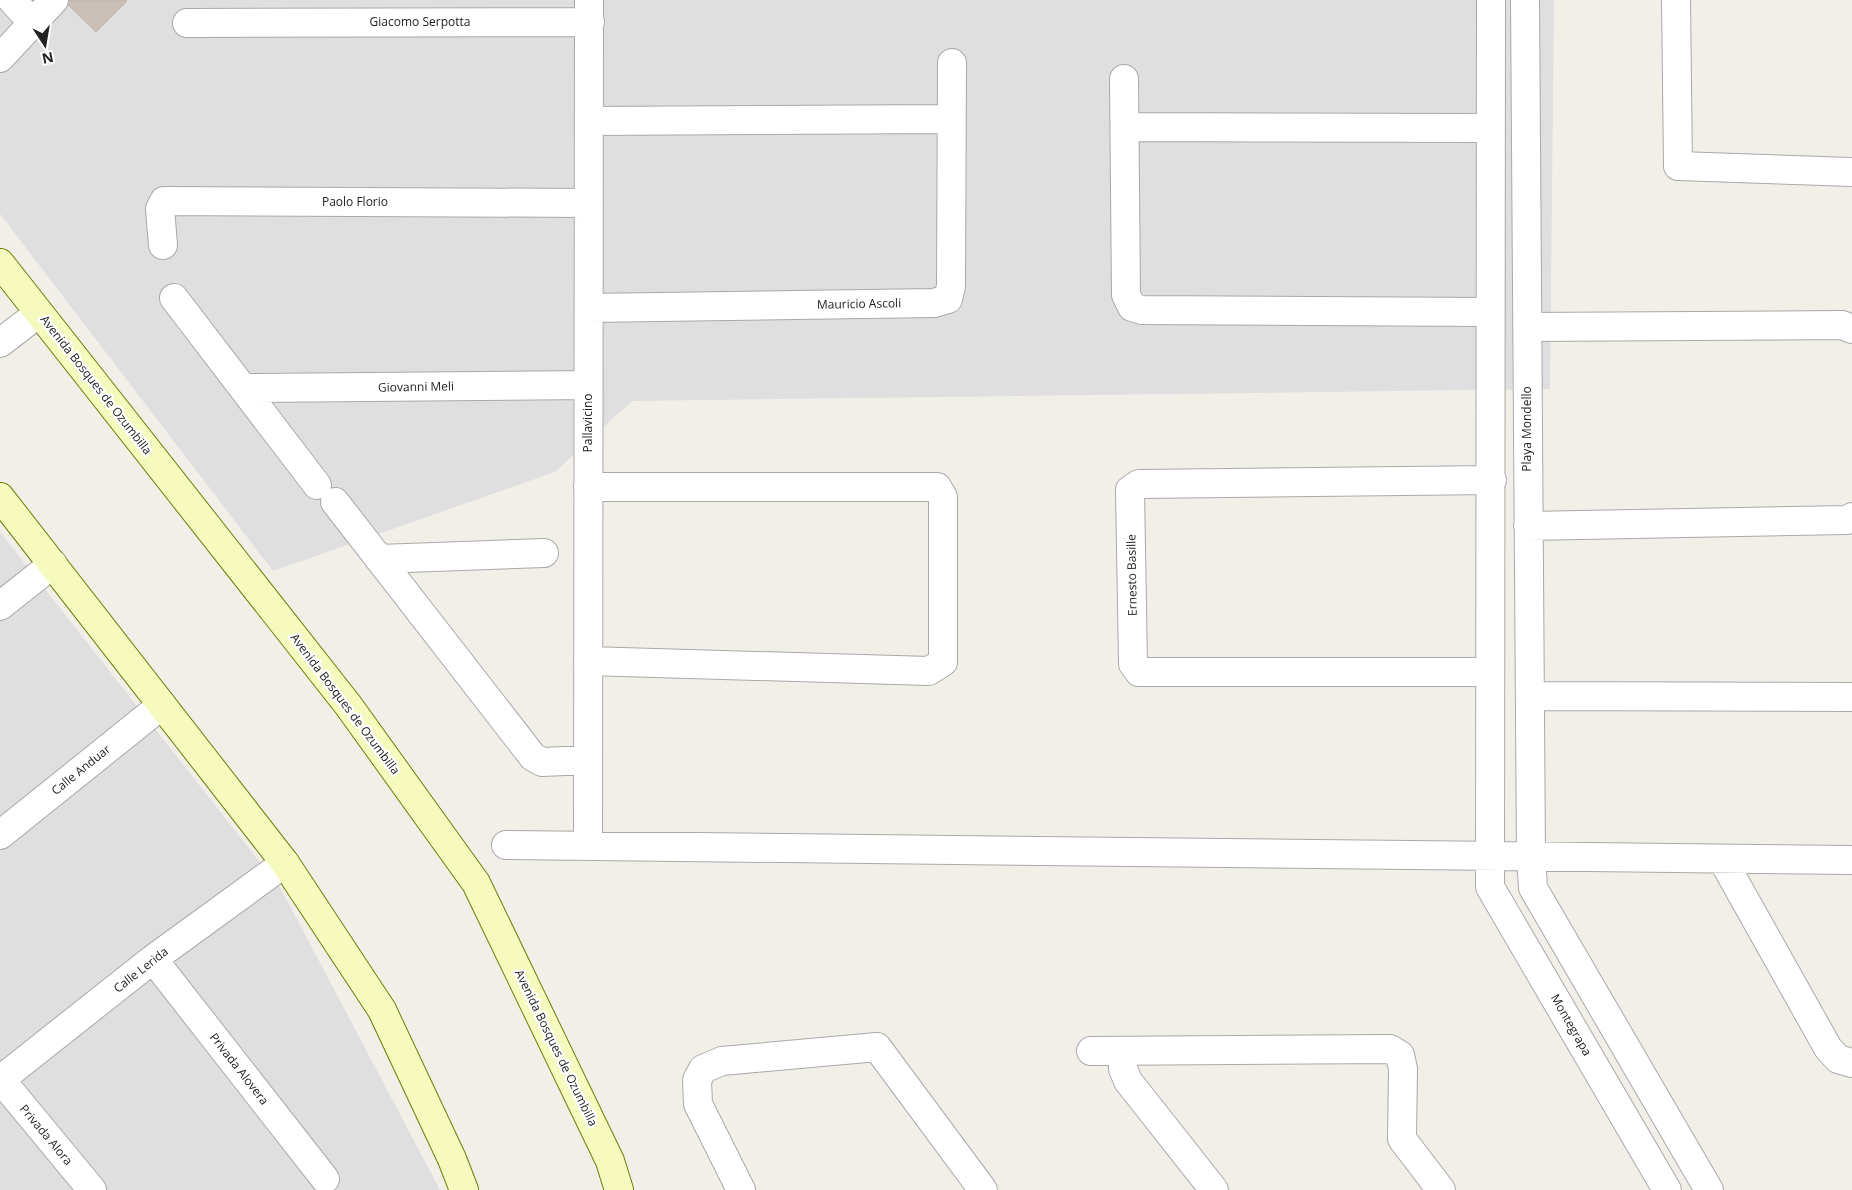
<svg xmlns="http://www.w3.org/2000/svg" width="1852" height="1190" font-family="'Open Sans',sans-serif">
	<style>
		.residential { fill: #e0dfdf }
		.building { fill: #c7bfb8; stroke: #c4b6ab }
		.lines { fill: none; stroke-linecap: round; stroke-linejoin: round }
		.minor-casing { stroke: #a9a9a9; stroke-width: 30 }
		.tertiary-casing { stroke: #a9a9a9; stroke-width: 30 }
		.secondary-casing { stroke: #707d05; stroke-width: 30 }
		.minor { stroke: #fff; stroke-width: 28 }
		.tertiary { stroke: #fff; stroke-width: 28 }
		.secondary { stroke: #f7fabf; stroke-width: 28 }
		.labels { text-anchor: middle; stroke-width: 4.5; stroke-linejoin: round; paint-order: stroke }
		.street-label { font-size: 12px; fill: #222; stroke: #fff }
	</style>
	<rect width="100%" height="100%" fill="#f2efe9"/>
	<path class="residential" d="M 0,0 L 1554,0 L 1550,389 L 632,401 L 555,472 L 273,571 L 0,214 Z
		M 0,532 L 281,889 L 440,1190 L 0,1190 Z"/>
	<path class="building" d="M 63,0 L 126,0 L 127,1 L 96,32 Z"/>
	<g class="lines">
		<defs>
			<path id="minor" d="M 12,0 L 32,22
				M 1491,0 L 1490,887 L 1667,1190
				M 1525,0 L 1531,857 L 1533,888 L 1709,1190
				M 1676,0 L 1678,166 L 1852,172
				M 187,23 L 590,22
				M 0,58 L 54,0
				M 1124,79 L 1126,295 L 1132,307 L 1142,310 L 1489,312
				M 589,121 L 951,119
				M 1126,127 L 1489,128
				M 163,245 L 160,209 L 164,201 L 589,203
				M 174,298 L 317,485
				M 589,308 L 934,303 L 948,299 L 951,286 L 952,63
				M 1527,327 L 1842,325 L 1852,329
				M 243,388 L 588,385
				M 335,502 L 533,757 L 542,762 L 588,760
				M 1528,526 L 1847,520 L 1852,517
				M 379,559 L 544,553
				M 0,606 L 53,564
				M 588,661 L 929,671 L 943,662 L 943,497 L 937,487 L 588,487
				M 1490,672 L 1139,672 L 1133,664 L 1130,490 L 1139,484 L 1492,480
				M 1530,696 L 1852,697
				M 0,835 L 162,705
				M 506,845 L 1852,860
				M 588,846 L 589,0
				M 1722,859 L 1828,1048 L 1838,1059 L 1852,1063
				M 153,959 L 325,1179
				M 1091,1051 L 1390,1049 L 1400,1055 L 1403,1069 L 1402,1139 L 1441,1190
				M 1123,1051 L 1123,1069 L 1128,1081 L 1214,1190
				M 0,1080 L 153,959 L 285,863
				M 1,1080 L 92,1190
				M 741,1190 L 698,1104 L 697,1080 L 703,1069 L 722,1061 L 877,1047 L 983,1190"/>
			<path id="tertiary" d="M 0,343 L 39,313"/>
			<path id="secondary" d="M 0,263 L 348,705 L 476,883 L 610,1161 L 619,1190
				M 0,497 L 285,863 L 382,1010 L 452,1159 L 464,1190"/>
		</defs>
		<use href="#minor" class="minor-casing"/>
		<use href="#tertiary" class="tertiary-casing"/>
		<use href="#secondary" class="secondary-casing"/>
		<use href="#minor" class="minor"/>
		<use href="#tertiary" class="tertiary"/>
		<use href="#secondary" class="secondary"/>
	</g>
	<g class="labels">
		<g class="street-label">
			<text x="420" y="26">Giacomo Serpotta</text>
			<text x="355" y="206">Paolo Florio</text>
			<text transform="translate(859 304) rotate(-1)" y="4">Mauricio Ascoli</text>
			<text transform="translate(96 385) rotate(52)" y="4">Avenida Bosques de Ozumbilla</text>
			<text transform="translate(416 387) rotate(-1)" y="4">Giovanni Meli</text>
			<text transform="translate(588 423) rotate(-90)" y="4">Pallavicino</text>
			<text transform="translate(1527 429) rotate(-90)" y="4">Playa Mondello</text>
			<text transform="translate(1132 575) rotate(-91)" y="4">Ernesto Basille</text>
			<text transform="translate(345 704) rotate(53)" y="4">Avenida Bosques de Ozumbilla</text>
			<text transform="translate(81 770) rotate(-39)" y="4">Calle Anduar</text>
			<text transform="translate(141 970) rotate(-38)" y="4">Calle Lerida</text>
			<text transform="translate(1571 1025) rotate(60)" y="4">Montegrapa</text>
			<text transform="translate(556 1048) rotate(64)" y="4">Avenida Bosques de Ozumbilla</text>
			<text transform="translate(239 1069) rotate(52)" y="4">Privada Alovera</text>
			<text transform="translate(46 1135) rotate(50)" y="4">Privada Alora</text>
		</g>
	</g>
	<g transform="translate(45 45) rotate(168)" stroke="#ffffff" stroke-width="4" paint-order="stroke">
	<path d="M0-4L9 19L0 12L-9 19Z" fill="#222222"/>
	<text y="-8" font-size="14" font-weight="bold" text-anchor="middle" fill="#222222">N</text>
	</g>
</svg>
